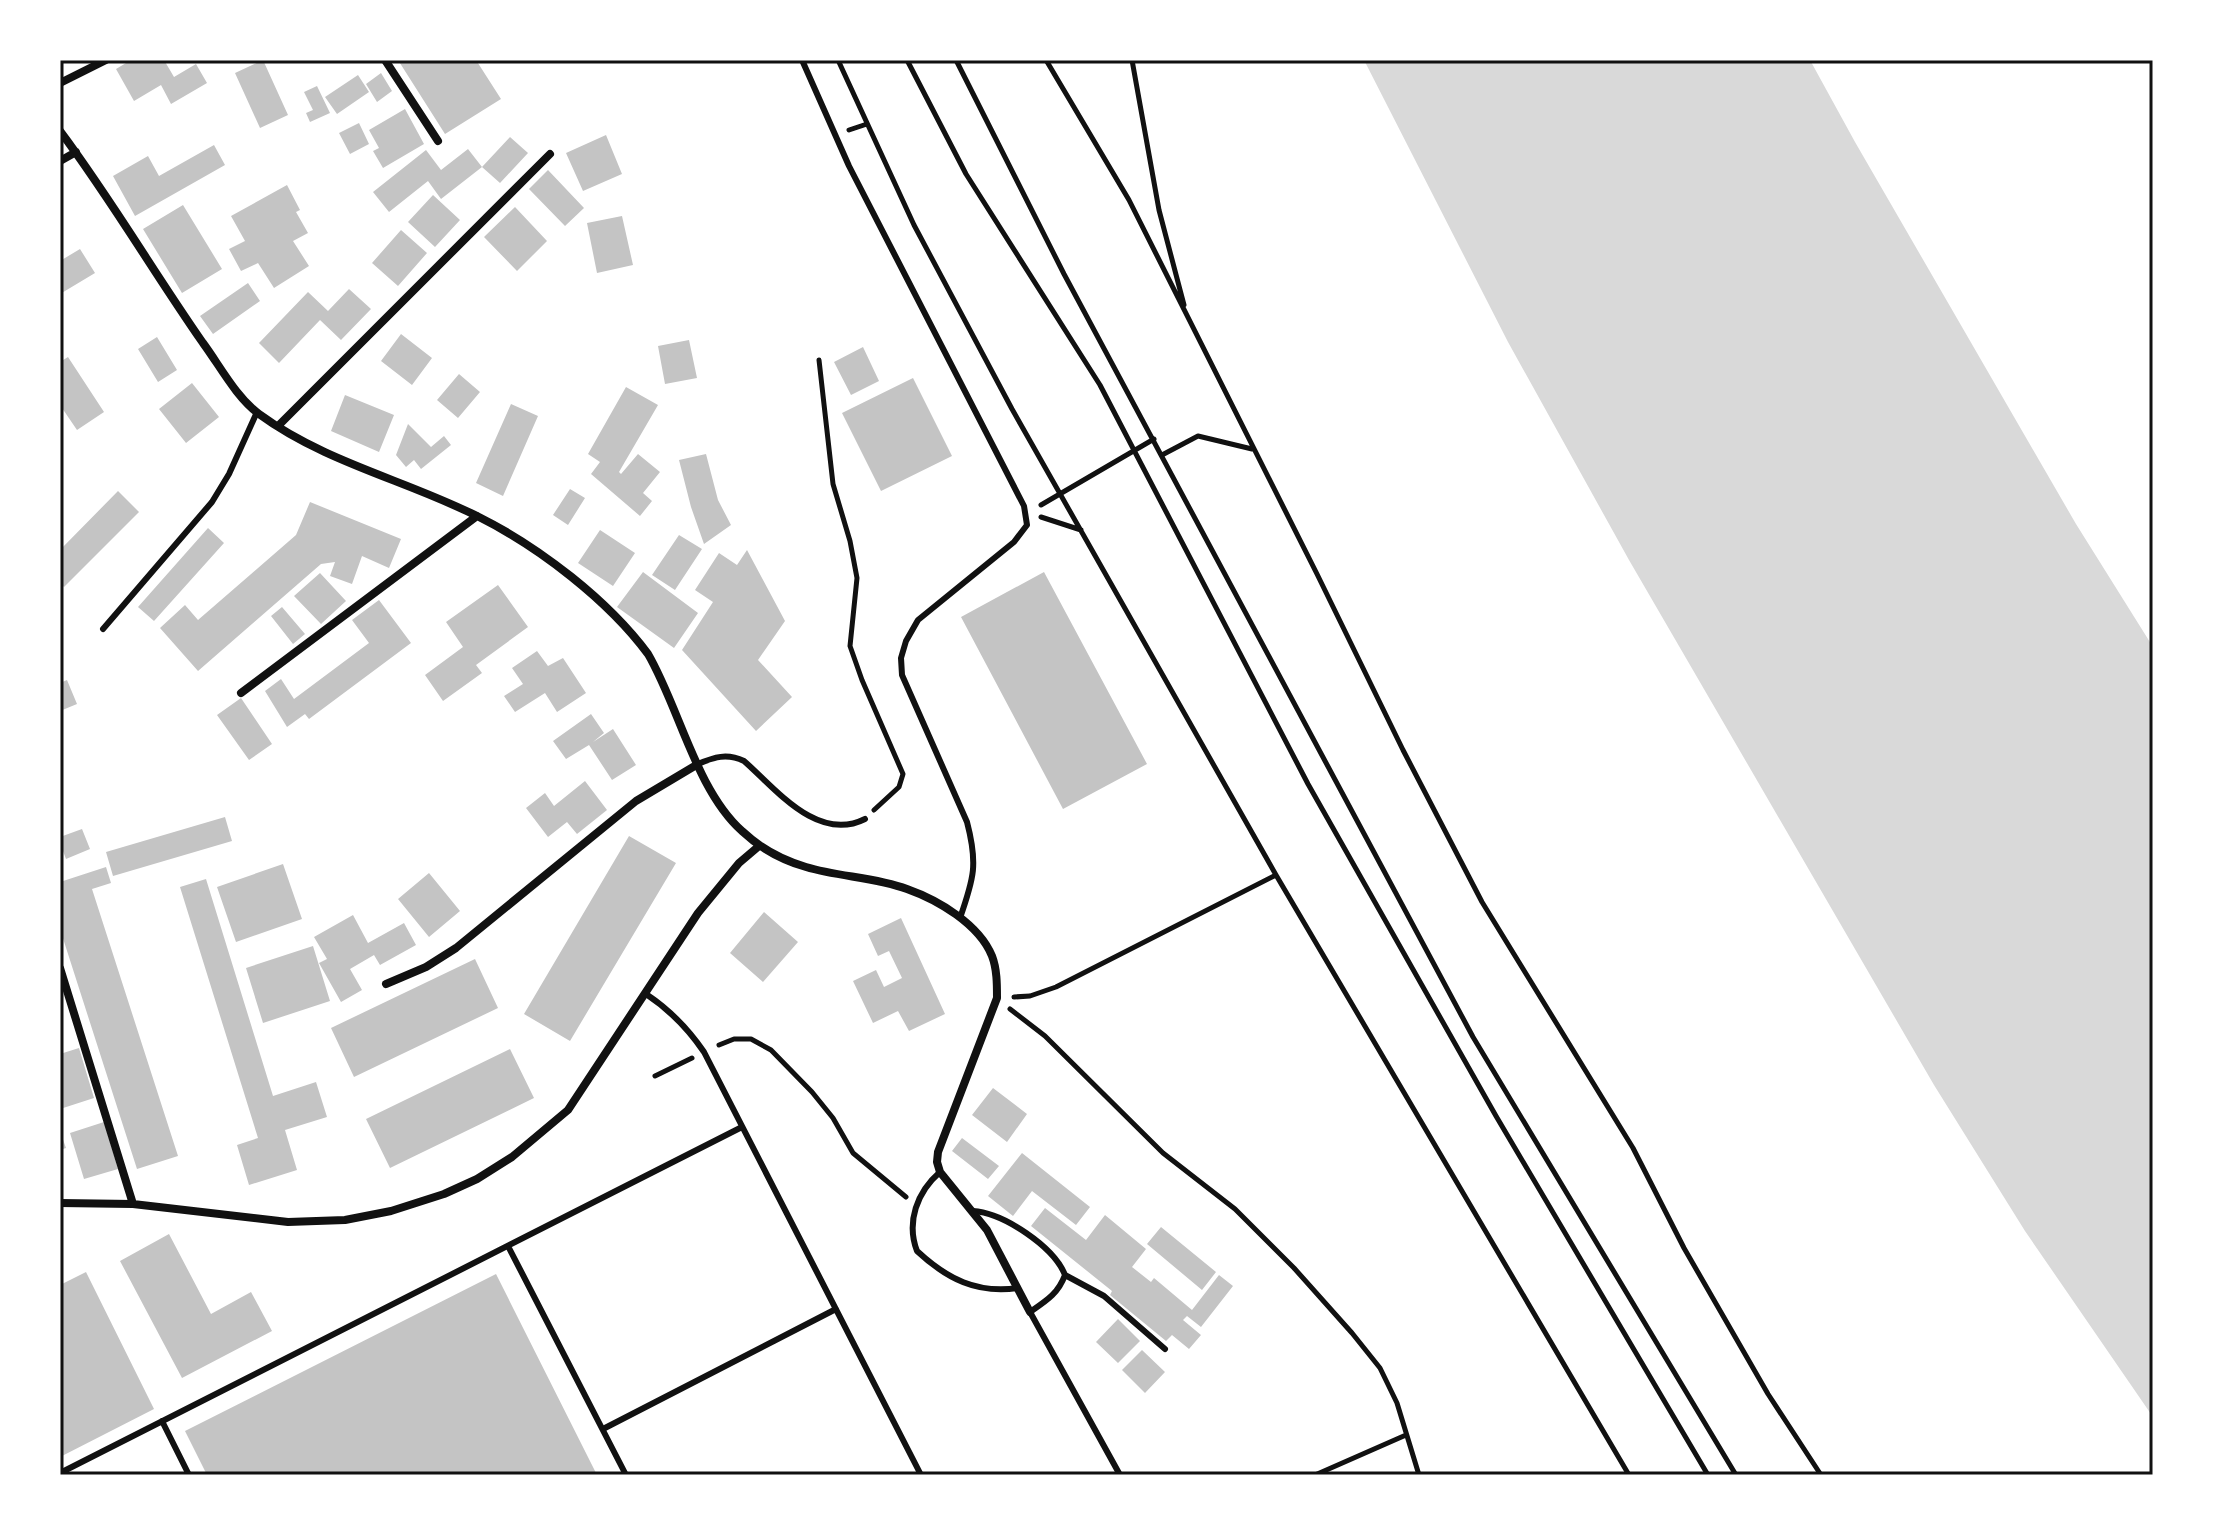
<svg xmlns="http://www.w3.org/2000/svg" width="2213" height="1535" font-family="'Open Sans',sans-serif">
	<style>
		.water { fill: #d9d9d9 }
		.building { fill: #c4c4c4 }
		.lines { fill: none; stroke-linecap: round; stroke-linejoin: round }
		.path { stroke: #111; stroke-width: 5 }
		.service { stroke: #111; stroke-width: 6 }
		.minor { stroke: #111; stroke-width: 8 }
		.neatline { fill: none; stroke: #111; stroke-width: 3 }
	</style>
	<rect width="100%" height="100%" fill="#fff"/>
	<path class="water" d="M 1364,60 L 1810,60 L 1855,142 L 2076,524 L 2153,647 L 2153,1417 L 2025,1231 L 1934,1085 L 1629,560 L 1508,342 Z"/>
	<path class="building" d="M 131,60 L 164,60 L 174,77 L 196,64 L 207,83 L 171,104 L 161,85 L 134,101 L 116,69 Z
		M 263,60 L 288,115 L 260,128 L 235,73 Z
		M 398,60 L 476,60 L 501,99 L 445,134 Z
		M 381,73 L 392,91 L 377,102 L 366,84 Z
		M 358,75 L 369,92 L 337,114 L 325,97 Z
		M 317,86 L 330,113 L 310,122 L 306,113 L 313,110 L 304,92 Z
		M 405,109 L 424,144 L 383,168 L 373,151 L 379,148 L 369,130 Z
		M 359,123 L 369,144 L 350,154 L 339,133 Z
		M 606,135 L 622,174 L 583,191 L 566,153 Z
		M 510,137 L 528,153 L 500,183 L 482,167 Z
		M 214,145 L 225,165 L 135,216 L 113,176 L 148,156 L 159,176 Z
		M 468,149 L 482,167 L 441,199 L 428,181 L 389,212 L 373,192 L 426,150 L 441,170 Z
		M 548,170 L 584,208 L 565,226 L 529,189 Z
		M 287,185 L 300,210 L 296,212 L 308,233 L 293,241 L 309,266 L 274,288 L 258,263 L 241,271 L 229,249 L 245,241 L 231,216 Z
		M 433,195 L 460,220 L 435,247 L 408,222 Z
		M 183,205 L 222,269 L 182,293 L 143,229 Z
		M 515,207 L 547,241 L 517,271 L 484,237 Z
		M 622,216 L 633,265 L 597,273 L 587,223 Z
		M 401,230 L 427,253 L 398,286 L 372,263 Z
		M 80,249 L 95,273 L 60,294 L 60,261 Z
		M 248,283 L 260,301 L 213,334 L 200,316 Z
		M 349,289 L 371,309 L 341,340 L 320,320 L 279,363 L 259,343 L 308,292 L 328,311 Z
		M 401,334 L 432,358 L 412,385 L 381,361 Z
		M 157,337 L 177,370 L 158,382 L 138,349 Z
		M 689,340 L 697,378 L 665,384 L 658,346 Z
		M 863,347 L 879,381 L 851,395 L 834,362 Z
		M 68,357 L 104,412 L 77,430 L 60,405 L 60,362 Z
		M 459,374 L 480,392 L 458,418 L 437,400 Z
		M 913,378 L 952,456 L 881,491 L 842,413 Z
		M 192,383 L 219,417 L 186,443 L 159,409 Z
		M 626,387 L 658,405 L 619,472 L 621,474 L 638,454 L 660,472 L 643,493 L 652,501 L 640,516 L 591,474 L 600,462 L 588,454 Z
		M 345,395 L 394,415 L 379,452 L 331,431 Z
		M 511,404 L 538,416 L 503,496 L 476,483 Z
		M 408,424 L 431,447 L 444,436 L 451,445 L 421,469 L 414,460 L 406,467 L 396,455 Z
		M 706,454 L 718,500 L 731,525 L 704,544 L 691,507 L 679,460 Z
		M 570,489 L 585,498 L 568,525 L 553,515 Z
		M 118,491 L 139,512 L 64,587 L 60,583 L 60,550 Z
		M 310,502 L 401,539 L 389,568 L 362,556 L 352,584 L 330,576 L 335,562 L 321,564 L 198,671 L 160,628 L 185,605 L 198,620 L 296,535 Z
		M 208,528 L 224,543 L 154,621 L 138,607 Z
		M 600,530 L 635,553 L 613,586 L 578,563 Z
		M 679,535 L 702,549 L 675,590 L 652,575 Z
		M 747,550 L 785,621 L 758,660 L 792,697 L 756,731 L 682,650 L 713,602 L 695,590 L 719,553 L 737,565 Z
		M 643,572 L 698,613 L 674,648 L 617,607 Z
		M 1044,572 L 1147,764 L 1063,809 L 961,617 Z
		M 320,573 L 346,601 L 321,624 L 294,596 Z
		M 498,585 L 528,627 L 476,665 L 482,673 L 443,701 L 425,675 L 463,647 L 446,622 Z
		M 379,600 L 411,643 L 309,719 L 305,714 L 287,727 L 265,691 L 281,679 L 294,699 L 369,643 L 352,620 Z
		M 282,607 L 305,634 L 293,644 L 271,616 Z
		M 537,651 L 548,666 L 563,658 L 586,693 L 557,712 L 545,693 L 515,712 L 504,696 L 523,684 L 512,668 Z
		M 67,680 L 77,704 L 60,711 L 60,683 Z
		M 241,698 L 272,744 L 249,760 L 217,715 Z
		M 591,714 L 604,733 L 593,742 L 613,729 L 636,765 L 612,780 L 589,745 L 566,759 L 553,741 Z
		M 585,781 L 607,810 L 577,834 L 567,822 L 548,837 L 526,808 L 545,793 L 554,806 Z
		M 225,817 L 232,841 L 113,876 L 106,852 Z
		M 82,829 L 90,849 L 66,859 L 63,851 L 60,853 L 60,837 Z
		M 629,836 L 676,863 L 570,1041 L 524,1014 Z
		M 283,864 L 302,919 L 236,942 L 217,887 Z
		M 106,867 L 111,883 L 92,889 L 178,1156 L 137,1169 L 60,929 L 60,882 Z
		M 429,873 L 460,911 L 429,937 L 398,899 Z
		M 206,879 L 273,1096 L 316,1082 L 327,1117 L 285,1130 L 297,1170 L 249,1185 L 237,1145 L 258,1138 L 180,887 Z
		M 764,912 L 798,942 L 763,982 L 730,953 Z
		M 353,915 L 368,943 L 404,923 L 416,945 L 380,965 L 374,955 L 350,969 L 362,990 L 341,1002 L 319,963 L 327,959 L 314,937 Z
		M 901,918 L 945,1014 L 909,1031 L 898,1011 L 873,1023 L 853,981 L 876,970 L 884,987 L 902,978 L 889,951 L 878,956 L 868,934 Z
		M 313,946 L 330,1001 L 263,1023 L 246,968 Z
		M 475,959 L 498,1008 L 354,1077 L 331,1028 Z
		M 79,1048 L 94,1098 L 60,1109 L 60,1054 Z
		M 510,1049 L 534,1098 L 390,1168 L 366,1119 Z
		M 993,1088 L 1027,1114 L 1007,1142 L 972,1115 Z
		M 104,1122 L 118,1169 L 84,1179 L 70,1133 Z
		M 60,1131 L 66,1148 L 60,1150 Z
		M 962,1138 L 999,1166 L 988,1179 L 952,1151 Z
		M 1022,1153 L 1090,1207 L 1076,1225 L 1032,1191 L 1013,1216 L 988,1196 Z
		M 1045,1208 L 1086,1240 L 1105,1215 L 1146,1249 L 1132,1267 L 1151,1282 L 1154,1278 L 1192,1310 L 1219,1275 L 1233,1286 L 1201,1327 L 1187,1316 L 1183,1320 L 1201,1335 L 1189,1349 L 1172,1335 L 1166,1341 L 1110,1295 L 1112,1291 L 1031,1226 Z
		M 1161,1227 L 1216,1272 L 1202,1290 L 1147,1244 Z
		M 169,1234 L 211,1314 L 251,1292 L 272,1331 L 182,1378 L 120,1261 Z
		M 86,1272 L 154,1409 L 60,1457 L 60,1285 Z
		M 496,1274 L 597,1475 L 207,1475 L 185,1431 Z
		M 1118,1319 L 1140,1341 L 1118,1363 L 1096,1342 Z
		M 1142,1350 L 1165,1372 L 1145,1393 L 1122,1370 Z"/>
	<g class="lines">
		<path class="path" d="M 838,60 L 914,225 L 1012,409 L 1276,875 L 1629,1475
			M 907,60 L 966,174 L 1100,385 L 1308,784 L 1496,1116 L 1708,1475
			M 956,60 L 1064,274 L 1473,1037 L 1736,1475
			M 1046,60 L 1129,200 L 1317,574 L 1403,750 L 1482,902 L 1633,1148 L 1684,1248 L 1768,1394 L 1821,1475
			M 1132,60 L 1159,210 L 1184,305
			M 849,130 L 867,124
			M 819,360 L 833,484 L 850,541 L 857,578 L 850,646 L 862,680 L 903,774 L 899,787 L 874,810
			M 1162,455 L 1198,436 L 1252,449
			M 1041,505 L 1154,439
			M 1041,517 L 1081,530
			M 1014,997 L 1030,996 L 1056,987 L 1276,875
			M 1010,1009 L 1045,1036 L 1163,1153 L 1235,1209 L 1294,1268 L 1352,1333 L 1380,1368 L 1397,1403 L 1419,1475
			M 719,1045 L 734,1039 L 751,1039 L 771,1050 L 812,1092 L 833,1118 L 853,1153 L 906,1197
			M 655,1076 L 692,1058
			M 1315,1475 L 1406,1435"/>
		<path class="service" d="M 802,60 L 849,166 L 1024,506 L 1027,525 L 1014,542 L 918,620 L 906,641 L 901,658 L 902,675 L 967,822 C 978,864 974,878 960,918
			M 103,629 L 212,502 L 229,474 L 257,412
			M 698,764 C 714,757 727,753 744,761 C 775,788 817,843 865,819
			M 646,994 C 670,1010 687,1027 704,1052 L 921,1475
			M 940,1172 C 917,1192 906,1222 917,1251 C 947,1279 977,1294 1018,1288
			M 973,1211 C 1004,1213 1054,1247 1065,1275 C 1058,1294 1046,1301 1030,1312 L 1120,1475
			M 508,1246 L 626,1475
			M 1065,1275 L 1104,1296 L 1165,1349
			M 162,1421 L 189,1475
			M 603,1429 L 836,1309
			M 60,1473 L 742,1127"/>
		<path class="minor" d="M 385,60 L 438,141
			M 60,83 L 106,60
			M 60,131 C 111,199 154,273 203,343 C 220,366 236,397 259,414 C 326,463 406,480 479,517 C 539,547 608,600 648,654 C 679,707 696,790 742,831 C 760,848 782,860 806,867 C 839,877 875,877 907,889 C 938,900 979,924 992,956 C 997,969 997,984 997,998 L 938,1152 L 937,1162 L 940,1172 L 987,1230 L 1030,1312
			M 60,161 L 76,152
			M 278,426 L 550,154
			M 241,693 L 477,516
			M 60,968 L 133,1204
			M 386,984 L 426,967 L 456,948 L 636,801 L 698,764
			M 60,1203 L 133,1204 L 288,1222 L 345,1220 L 391,1211 L 444,1194 L 477,1179 L 512,1157 L 568,1110 L 698,913 L 739,863 L 759,846"/>
	</g>
	<rect width="2213" height="1535" fill="none" stroke="#ffffff" stroke-width="124"/>
	<rect x="62" y="62" width="2089" height="1411" class="neatline"/>
</svg>
